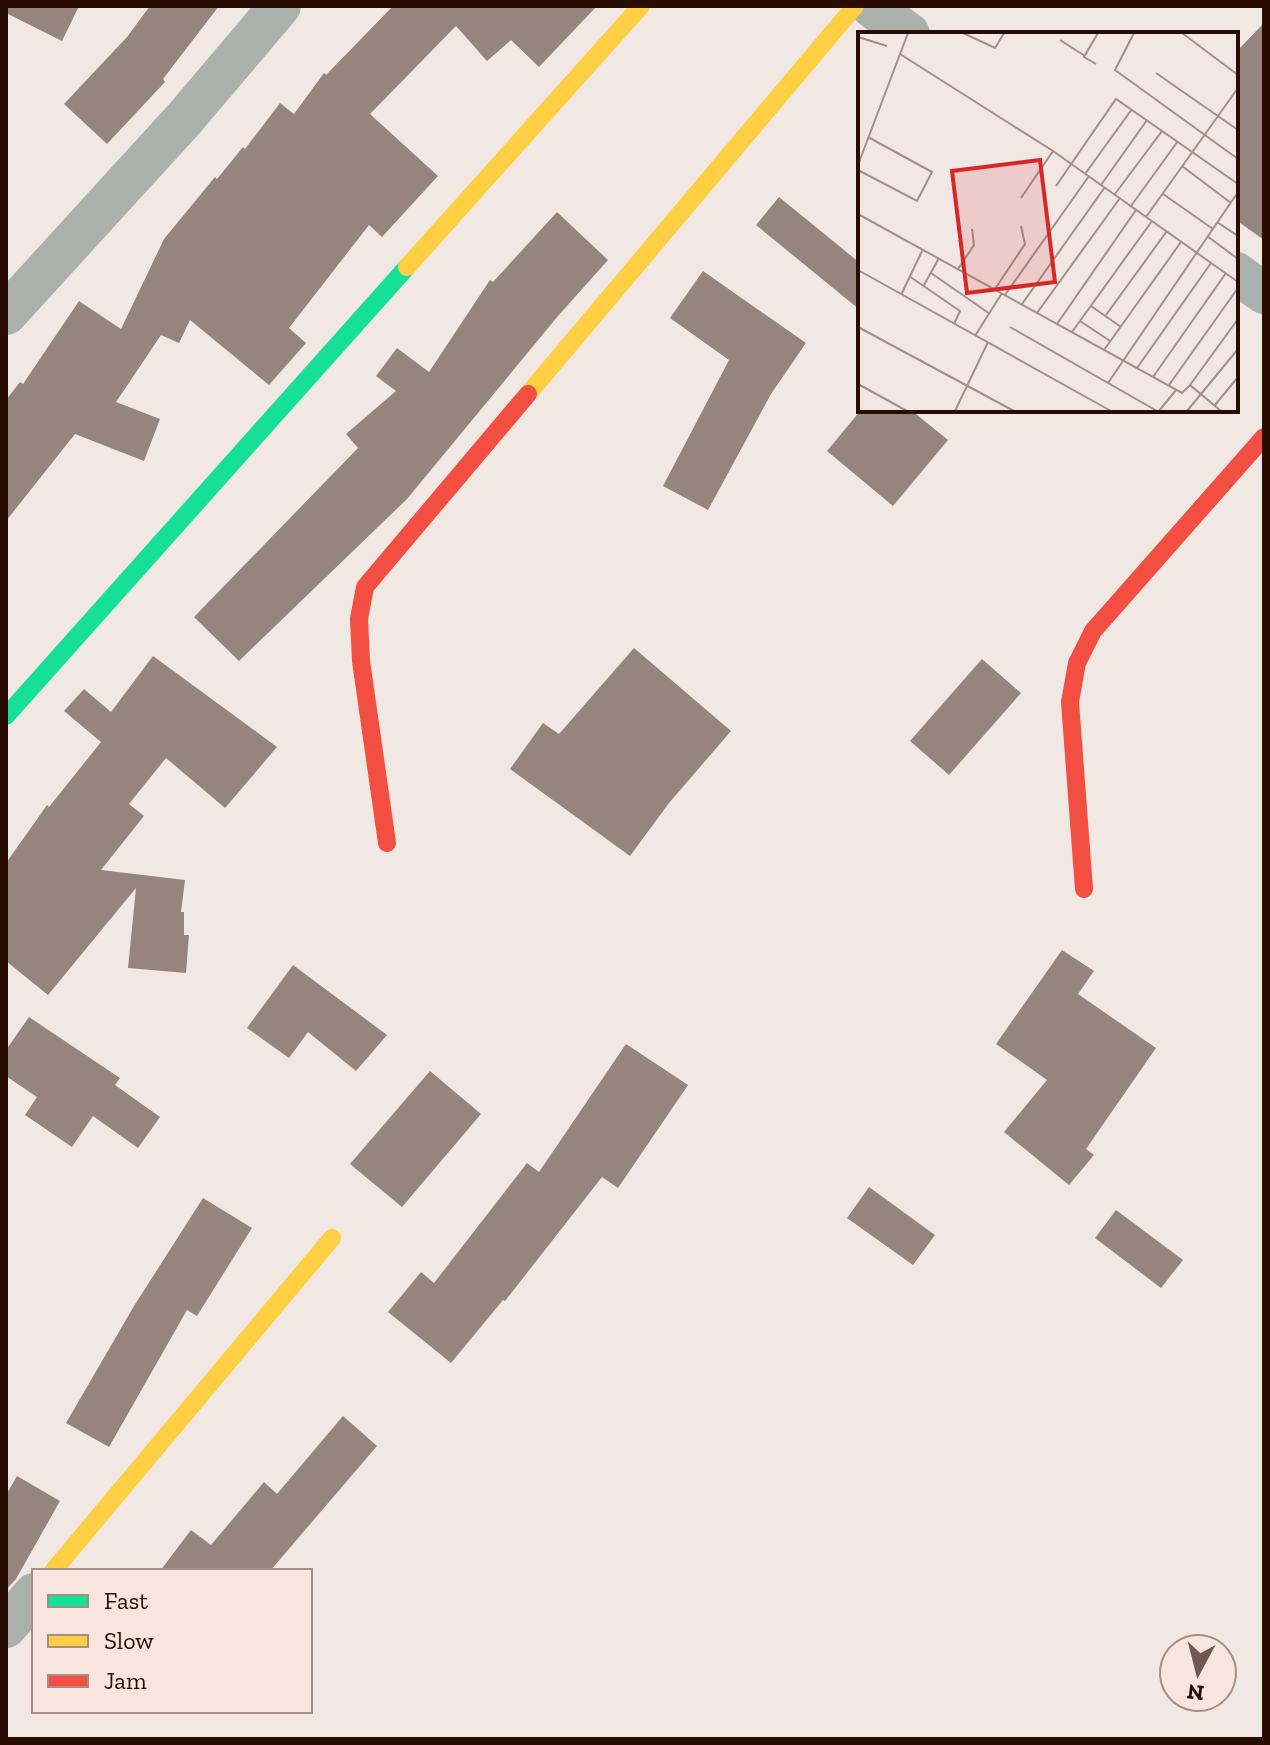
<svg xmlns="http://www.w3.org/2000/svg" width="1270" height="1745" font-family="'Zilla Slab',serif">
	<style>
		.building { fill: #95857c }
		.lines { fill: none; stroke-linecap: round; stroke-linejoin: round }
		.street { stroke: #aab1ac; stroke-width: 42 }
		.fast { stroke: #16e098; stroke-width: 18 }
		.slow { stroke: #ffcf43; stroke-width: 18 }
		.jam { stroke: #f24e42; stroke-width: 18 }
		.inset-road { fill: none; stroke: #a19089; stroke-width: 2 }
		.view { fill: #d62828; fill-opacity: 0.15; stroke: #d62828; stroke-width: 4 }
		.inset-edge { fill: none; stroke: #290c01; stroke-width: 4 }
	</style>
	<rect width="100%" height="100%" fill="#f1e8e4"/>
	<path class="building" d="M 6,6 L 79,6 L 62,41 L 6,13 Z
		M 150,6 L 219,6 L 163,79 L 165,82 L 107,144 L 64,104 L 127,37 Z
		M 393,6 L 597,6 L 539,67 L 511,40 L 487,61 L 456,26 L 370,114 L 438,176 L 382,237 L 369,225 L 289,328 L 306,343 L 269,385 L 190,320 L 179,343 L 161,335 L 116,402 L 160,419 L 144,461 L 75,434 L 6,521 L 6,400 L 20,382 L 23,384 L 79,301 L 121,329 L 164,239 L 215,177 L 217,179 L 243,147 L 245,149 L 280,103 L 294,114 L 324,73 L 326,75 Z
		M 1264,23 L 1264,240 L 1236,220 L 1236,52 Z
		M 779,197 L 860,263 L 860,310 L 756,225 Z
		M 557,212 L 608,260 L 558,316 L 407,499 L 239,661 L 194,617 L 358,448 L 346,434 L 396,391 L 376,376 L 397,348 L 429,372 L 490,280 L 493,282 Z
		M 703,271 L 806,343 L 771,394 L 708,510 L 663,486 L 729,360 L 670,318 Z
		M 861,410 L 911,410 L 948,440 L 893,506 L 827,451 Z
		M 634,648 L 731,731 L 669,803 L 630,856 L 510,769 L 543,723 L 559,734 Z
		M 153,656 L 277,747 L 225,808 L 166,758 L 129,804 L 144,816 L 101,870 L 185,880 L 181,912 L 184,912 L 184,935 L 189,935 L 186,973 L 128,968 L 136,888 L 48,995 L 6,961 L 6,863 L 47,805 L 49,807 L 101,742 L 64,711 L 84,689 L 111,712 Z
		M 982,659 L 1021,693 L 949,775 L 910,741 Z
		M 1062,950 L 1094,971 L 1078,994 L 1156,1048 L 1086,1149 L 1094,1155 L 1069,1185 L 1004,1132 L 1047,1080 L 996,1044 Z
		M 293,965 L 387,1035 L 356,1071 L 308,1032 L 289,1058 L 247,1028 Z
		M 29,1017 L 120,1078 L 115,1085 L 160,1117 L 138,1148 L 93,1116 L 72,1147 L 25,1115 L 37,1097 L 6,1076 L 6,1050 Z
		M 626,1044 L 688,1085 L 618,1188 L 602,1177 L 505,1301 L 503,1300 L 451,1363 L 388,1312 L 421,1272 L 434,1283 L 527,1163 L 539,1172 Z
		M 430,1071 L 481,1114 L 402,1207 L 350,1164 Z
		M 869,1187 L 935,1235 L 913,1265 L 847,1218 Z
		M 203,1198 L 252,1228 L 197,1316 L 187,1310 L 109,1447 L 66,1423 L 134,1306 Z
		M 1116,1210 L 1183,1260 L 1161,1288 L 1095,1238 Z
		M 343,1416 L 377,1446 L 270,1571 L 160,1571 L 191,1530 L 211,1545 L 264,1482 L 277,1494 Z
		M 17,1476 L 60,1501 L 16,1579 L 6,1590 L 6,1495 Z"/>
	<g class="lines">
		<path class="street" d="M 871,6 L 909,34
			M 1236,273 L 1264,293
			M 6,314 L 185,118 L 280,6
			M 6,1627 L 34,1594"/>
		<path class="fast" d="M 6,716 L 407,267"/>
		<path class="slow" d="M 407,267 L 641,6
			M 528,394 L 855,6
			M 53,1571 L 332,1238"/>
		<path class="jam" d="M 387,843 L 361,661 L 359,619 L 365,587 L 528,394
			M 1084,889 L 1070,702 L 1077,663 L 1093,631 L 1264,437"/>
	</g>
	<g transform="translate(858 32)">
		<rect width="380" height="380" fill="#f1e8e4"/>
		<path class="inset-road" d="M 105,1 L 137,16 L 146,1M 276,1 L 257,38 L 380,127M 324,1 L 380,43M 0,5 L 29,14M 202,8 L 227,24M 42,22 L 195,119 L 380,250M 238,32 L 226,25 L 240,1M 298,41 L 380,98M 0,133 L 50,1M 324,134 L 373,171M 0,138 L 59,169 L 74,140 L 10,105M 227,142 L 274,77M 243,153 L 289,88M 198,154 L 258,67 L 380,152M 257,162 L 304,99M 305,162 L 355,197M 163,166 L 195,119M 273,174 L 320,109M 0,182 L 324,361 L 332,353M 288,185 L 380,56M 359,190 L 380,204M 349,204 L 380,227M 100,237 L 116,213 L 114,197M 0,238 L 253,379M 73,241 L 132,282M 51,244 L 102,279 L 96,292M 66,253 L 81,226M 137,257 L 167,212 L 163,194M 43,263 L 65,217M 147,263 L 231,144M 164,272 L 247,155M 233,274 L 263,295M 179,281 L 262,166M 248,283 L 309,199M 222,289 L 252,309M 199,292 L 278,178M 0,295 L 156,379M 152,295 L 299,379M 214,300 L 294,189M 117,304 L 144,261M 246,318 L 323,210M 279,336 L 353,231M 295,345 L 368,241M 250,351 L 380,160M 0,352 L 49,379M 311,353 L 380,256M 357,373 L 380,345M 97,379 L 130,310M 301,379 L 318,358M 329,379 L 380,317M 363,379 L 332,353 L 380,287"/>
		<path class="view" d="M 182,128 L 197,250 L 109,261 L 94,139 Z"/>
		<rect width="380" height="380" class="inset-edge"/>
	</g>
	<rect width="1270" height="1745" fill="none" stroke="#290c01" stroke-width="16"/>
	<rect x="32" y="1569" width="280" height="144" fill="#f7e5de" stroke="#a58e86" stroke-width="2"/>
	<rect x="48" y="1595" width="40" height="12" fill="#16e098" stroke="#a58e86" stroke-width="2"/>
	<text x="104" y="1609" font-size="24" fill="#290c01">Fast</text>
	<rect x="48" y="1635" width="40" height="12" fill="#ffcf43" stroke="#a58e86" stroke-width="2"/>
	<text x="104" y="1649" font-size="24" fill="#290c01">Slow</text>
	<rect x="48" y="1675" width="40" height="12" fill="#f24e42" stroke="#a58e86" stroke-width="2"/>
	<text x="104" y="1689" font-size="24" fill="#290c01">Jam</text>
	<g transform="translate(1198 1673) rotate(187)"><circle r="38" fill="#f7e5de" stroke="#a58e86" stroke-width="2"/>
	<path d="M0-6L14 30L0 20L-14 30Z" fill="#6f5950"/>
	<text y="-12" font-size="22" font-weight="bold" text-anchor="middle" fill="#290c01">N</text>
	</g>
</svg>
